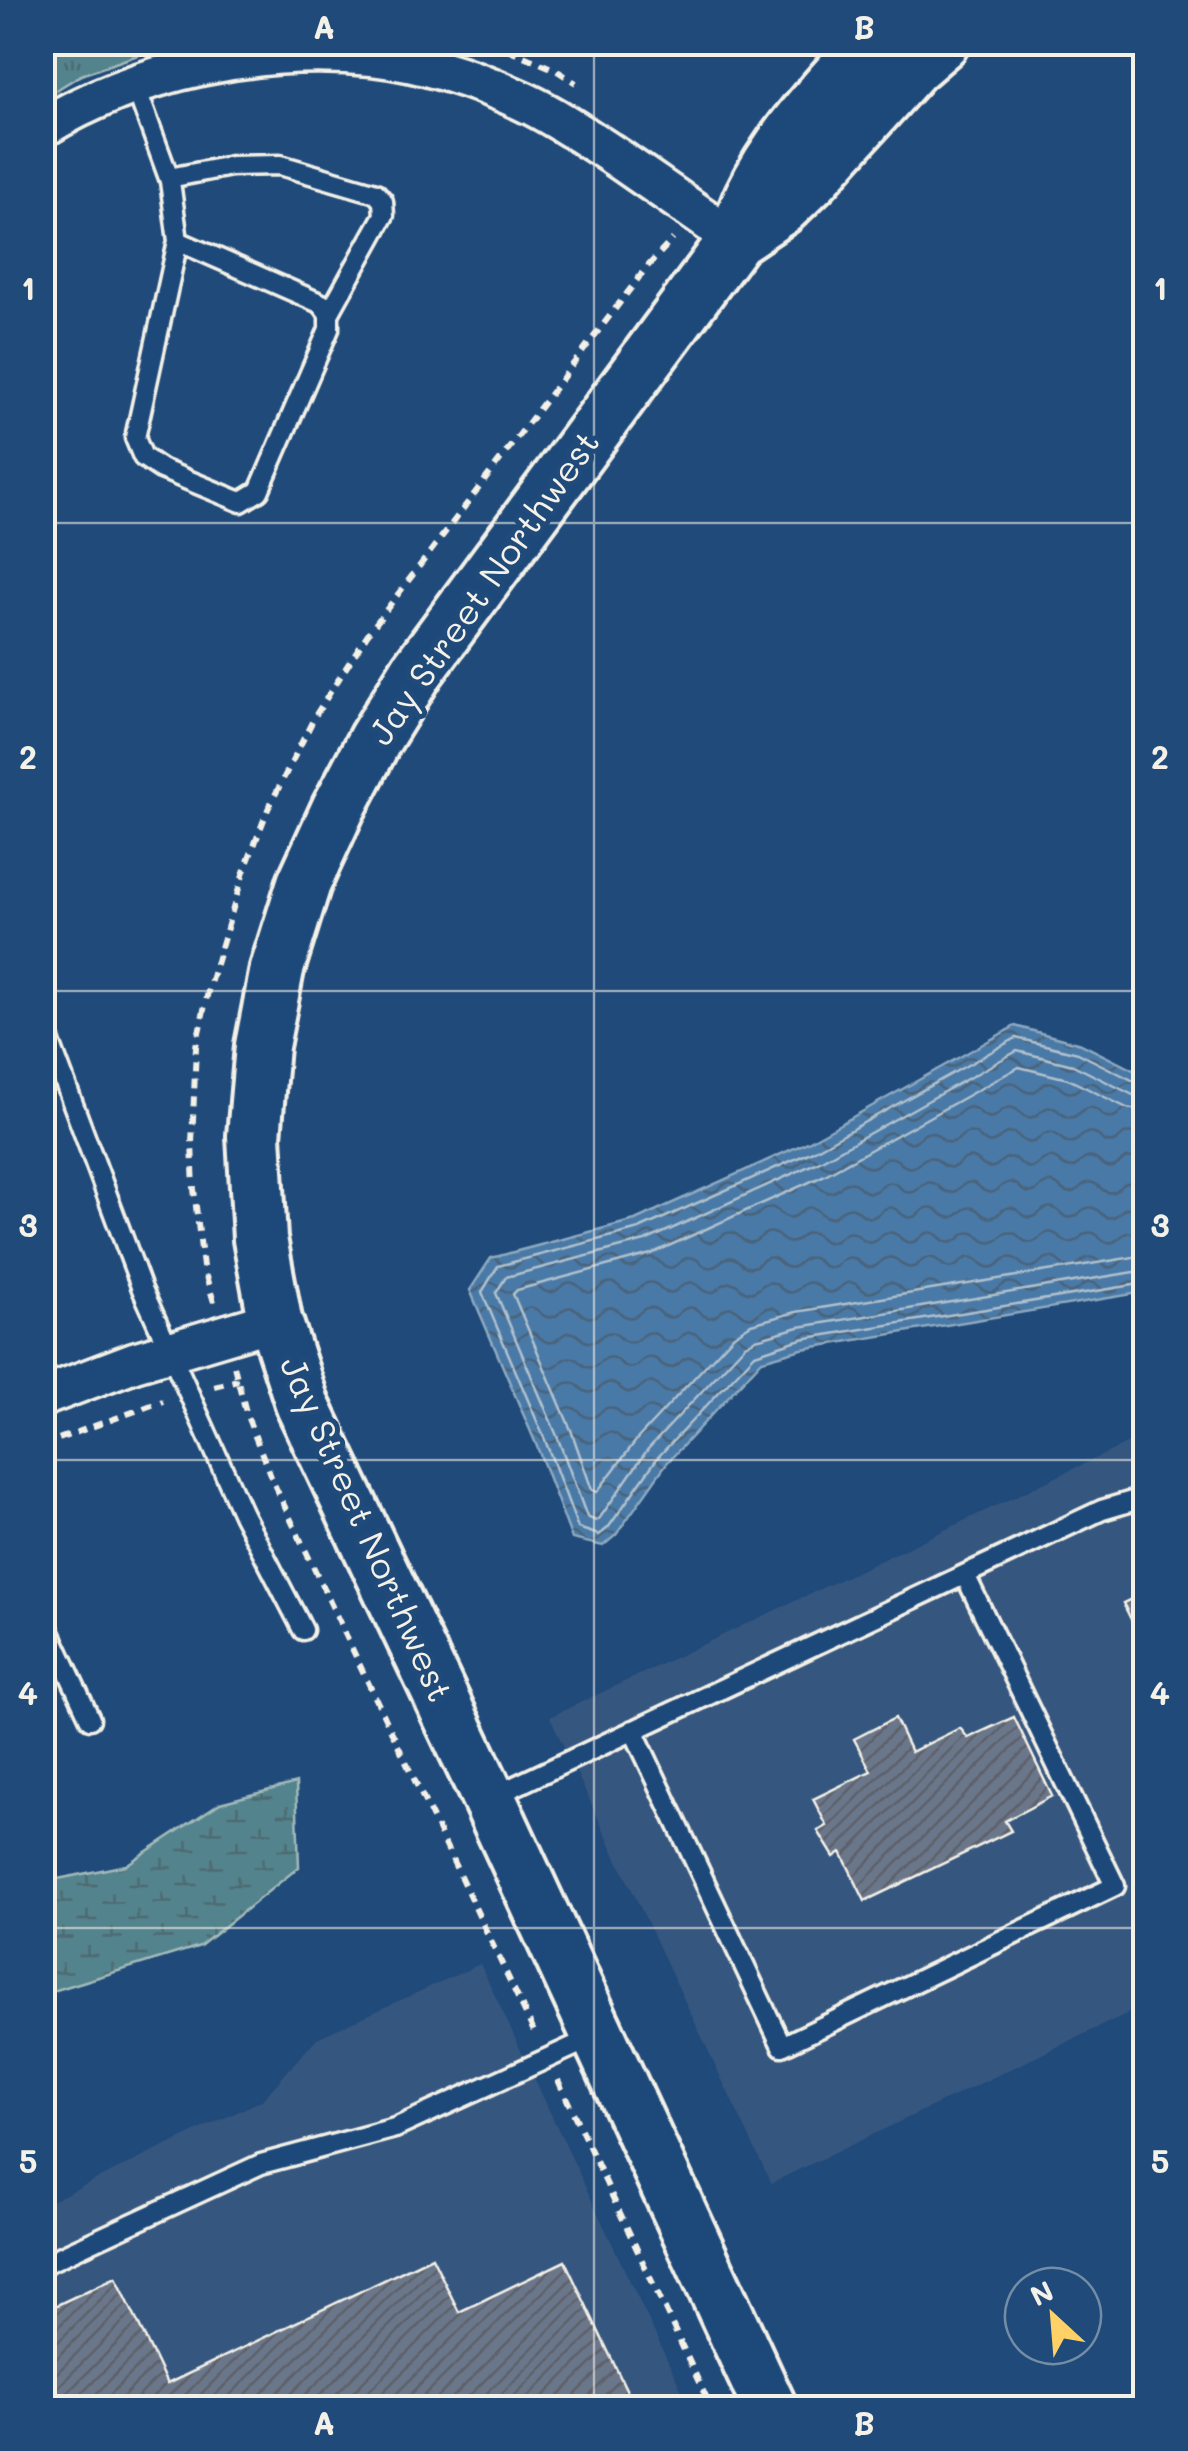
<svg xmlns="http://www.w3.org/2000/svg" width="1188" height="2451" font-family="Mali,sans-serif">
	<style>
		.built { fill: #36577f }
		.wetland { fill: url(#wetland-marsh); stroke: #a3baba; stroke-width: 2.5 }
		.park { fill: url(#park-tufts); stroke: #a3baba; stroke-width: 2.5 }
		.water { fill: url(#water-waves); stroke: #8ea9c0; stroke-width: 2.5 }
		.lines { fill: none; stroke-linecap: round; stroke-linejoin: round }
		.shore { stroke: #b0c1ce; stroke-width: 2.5 }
		.building { fill: url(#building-hatch); stroke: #f4f1e8; stroke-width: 2.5 }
		.lane-casing { stroke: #f4f1e8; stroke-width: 25 }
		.street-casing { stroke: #f4f1e8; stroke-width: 45 }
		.secondary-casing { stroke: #f4f1e8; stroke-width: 60 }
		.path { stroke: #f4f1e8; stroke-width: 6; stroke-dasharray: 10 8; stroke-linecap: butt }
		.lane { stroke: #1f4a7a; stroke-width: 18 }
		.street { stroke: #1f4a7a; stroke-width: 38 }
		.secondary { stroke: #1f4a7a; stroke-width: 52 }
		.grid { fill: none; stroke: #f4f1e8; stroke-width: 2.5; stroke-opacity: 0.55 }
		.labels { text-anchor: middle; stroke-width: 10; stroke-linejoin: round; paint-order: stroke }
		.street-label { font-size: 35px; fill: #f4f1e8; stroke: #1f4a7a }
		.neatline { fill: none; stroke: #f4f1e8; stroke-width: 4 }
		.grid-label { font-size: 32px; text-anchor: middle; font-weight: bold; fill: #f4f1e8 }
	</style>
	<defs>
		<pattern id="wetland-marsh" width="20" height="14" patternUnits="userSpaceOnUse" patternTransform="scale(2.5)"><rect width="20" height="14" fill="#52838d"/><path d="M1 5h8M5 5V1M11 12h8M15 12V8" fill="none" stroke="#4e6b71"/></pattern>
		<pattern id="park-tufts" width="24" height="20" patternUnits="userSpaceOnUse" patternTransform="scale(2.5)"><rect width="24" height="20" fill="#52838d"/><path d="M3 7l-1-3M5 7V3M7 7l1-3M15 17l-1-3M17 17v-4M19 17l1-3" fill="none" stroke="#4e6b71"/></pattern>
		<pattern id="water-waves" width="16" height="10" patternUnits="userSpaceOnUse" patternTransform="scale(2.5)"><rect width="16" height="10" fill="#4a79a6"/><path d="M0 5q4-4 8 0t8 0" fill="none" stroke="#4a637b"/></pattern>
		<pattern id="building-hatch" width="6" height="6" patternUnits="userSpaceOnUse" patternTransform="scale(2.5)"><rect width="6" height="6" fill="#6b768a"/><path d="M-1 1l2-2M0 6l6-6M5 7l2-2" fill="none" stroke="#5c616b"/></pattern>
	</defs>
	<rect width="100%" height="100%" fill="#1f4a7a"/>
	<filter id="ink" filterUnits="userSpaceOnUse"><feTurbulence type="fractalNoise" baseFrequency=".01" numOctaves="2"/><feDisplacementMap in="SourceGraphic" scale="20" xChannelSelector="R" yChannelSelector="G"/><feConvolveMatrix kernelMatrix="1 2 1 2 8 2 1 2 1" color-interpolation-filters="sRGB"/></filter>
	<g filter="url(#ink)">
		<path class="built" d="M 1145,1435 L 1145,2005 L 771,2183 L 550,1717 Z
			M 480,1964 L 690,2408 L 43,2408 L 43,2205 L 262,2100 L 317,2038 Z"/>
		<path class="wetland" d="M 296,1783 L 299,1867 L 200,1946 L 43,1994 L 43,1882 L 126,1865 L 220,1803 Z"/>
		<path class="park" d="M 43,43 L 172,43 L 81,75 L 43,98 Z"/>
		<path class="water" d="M 1015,1026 L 1081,1044 L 1145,1076 L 1145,1292 L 802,1349 L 762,1360 L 666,1464 L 616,1535 L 603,1546 L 572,1539 L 536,1444 L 470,1290 L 491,1258 L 635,1220 L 808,1142 Z"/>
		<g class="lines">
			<path class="shore" d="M 1146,1084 L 1138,1083 L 1078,1053 L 1016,1038 L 813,1151 L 639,1229 L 498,1266 L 482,1292 L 545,1440 L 578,1528 L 599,1535 L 608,1528 L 658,1457 L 755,1354 L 801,1339 L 1146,1283
				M 1146,1096 L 1133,1095 L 1073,1065 L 1017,1051 L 818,1162 L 645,1241 L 506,1277 L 496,1293 L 557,1436 L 587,1517 L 596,1521 L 599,1519 L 648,1449 L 745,1345 L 756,1339 L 799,1327 L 1146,1270
				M 1146,1111 L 1127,1108 L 1068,1079 L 1019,1067 L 825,1175 L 651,1254 L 517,1290 L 513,1294 L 571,1430 L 592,1490 L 597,1492 L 638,1438 L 734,1335 L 751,1324 L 796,1312 L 1146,1255"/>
		</g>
		<path class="building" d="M 1146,1592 L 1146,1650 L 1123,1603 Z
			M 1014,1717 L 1052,1796 L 1005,1821 L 1011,1831 L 865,1901 L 841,1852 L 834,1857 L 818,1831 L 827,1826 L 813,1799 L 871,1771 L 854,1739 L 895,1718 L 911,1752 L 960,1728 L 968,1738 Z
			M 432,2257 L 459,2312 L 565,2261 L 635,2408 L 42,2408 L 42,2312 L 116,2277 L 167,2384 Z"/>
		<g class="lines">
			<defs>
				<path id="lane" d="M 436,70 L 443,42
					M 135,85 L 170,181 L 178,241 L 135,438 L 143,457 L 161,469 L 241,502 L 259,491 L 329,329 L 329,314 L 322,304 L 178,241
					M 42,98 L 59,118
					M 169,178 L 231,166 L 280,165 L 376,193 L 383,201 L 384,215 L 329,314
					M 42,1021 L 142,1289 L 243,1514 L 303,1630
					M 42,1615 L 90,1719
					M 633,1730 L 782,2046 L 1115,1886 L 965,1575
					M 494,1796 L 1102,1510 L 1146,1497
					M 42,2265 L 261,2164 L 395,2128 L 594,2037"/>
				<path id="street" d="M 42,128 C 139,69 260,45 372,56 C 424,62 478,80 525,102 C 557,117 587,138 616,157 C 656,185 696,212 735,240
					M 42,1397 L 134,1362 L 275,1320"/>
				<path id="secondary" d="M 736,239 L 782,208 L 813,178 L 913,67 L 942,42
					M 770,2408 L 489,1799 L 303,1406 L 275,1320 L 260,1239 L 254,1136 L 262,1046 L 277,969 L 304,883 L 338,809 L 375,739 L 417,671 L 735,240 C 740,226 745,210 751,197 C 779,138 826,91 869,42"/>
			</defs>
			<use href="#lane" class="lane-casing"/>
			<use href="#street" class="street-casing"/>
			<use href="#secondary" class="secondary-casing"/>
			<path class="path" d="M 491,42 L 556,70 L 576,83
				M 214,1302 L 203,1267 L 194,1189 L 192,1144 L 196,1046 L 209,987 L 244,872 L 268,809 L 315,716 L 367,635 L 647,267 L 673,239
				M 234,1366 L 247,1416 L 273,1482 L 537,2038
				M 214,1386 L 238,1380
				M 42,1445 L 163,1401
				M 558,2080 L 711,2408"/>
			<use href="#lane" class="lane"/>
			<use href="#street" class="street"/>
			<use href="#secondary" class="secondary"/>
		</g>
	</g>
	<path class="grid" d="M 594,42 L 594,2408M 42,523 L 1146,523M 42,991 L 1146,991M 42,1460 L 1146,1460M 42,1928 L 1146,1928"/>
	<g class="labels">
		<g class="street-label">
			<text transform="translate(484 588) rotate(-55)" y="12">Jay Street Northwest</text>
			<text transform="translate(366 1529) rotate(66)" y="12">Jay Street Northwest</text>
		</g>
	</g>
	<rect width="1188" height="2451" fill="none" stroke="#1f4a7a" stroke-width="110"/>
	<g transform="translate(1053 2316) rotate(334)"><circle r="48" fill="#1f4a7a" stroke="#748da6" stroke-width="2.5"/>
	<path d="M0-8L18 38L0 25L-18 38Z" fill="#ffd166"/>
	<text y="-15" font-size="28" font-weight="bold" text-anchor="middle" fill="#f4f1e8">N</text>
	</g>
	<rect x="55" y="55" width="1078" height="2341" class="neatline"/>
	<g class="grid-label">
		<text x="324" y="39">A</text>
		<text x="864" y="39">B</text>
		<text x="28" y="300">1</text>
		<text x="1160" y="300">1</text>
		<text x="28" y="769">2</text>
		<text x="1160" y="769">2</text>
		<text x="28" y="1237">3</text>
		<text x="1160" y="1237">3</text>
		<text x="28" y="1705">4</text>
		<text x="1160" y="1705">4</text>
		<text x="28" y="2173">5</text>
		<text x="1160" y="2173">5</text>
		<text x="324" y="2435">A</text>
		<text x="864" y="2435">B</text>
	</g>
</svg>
